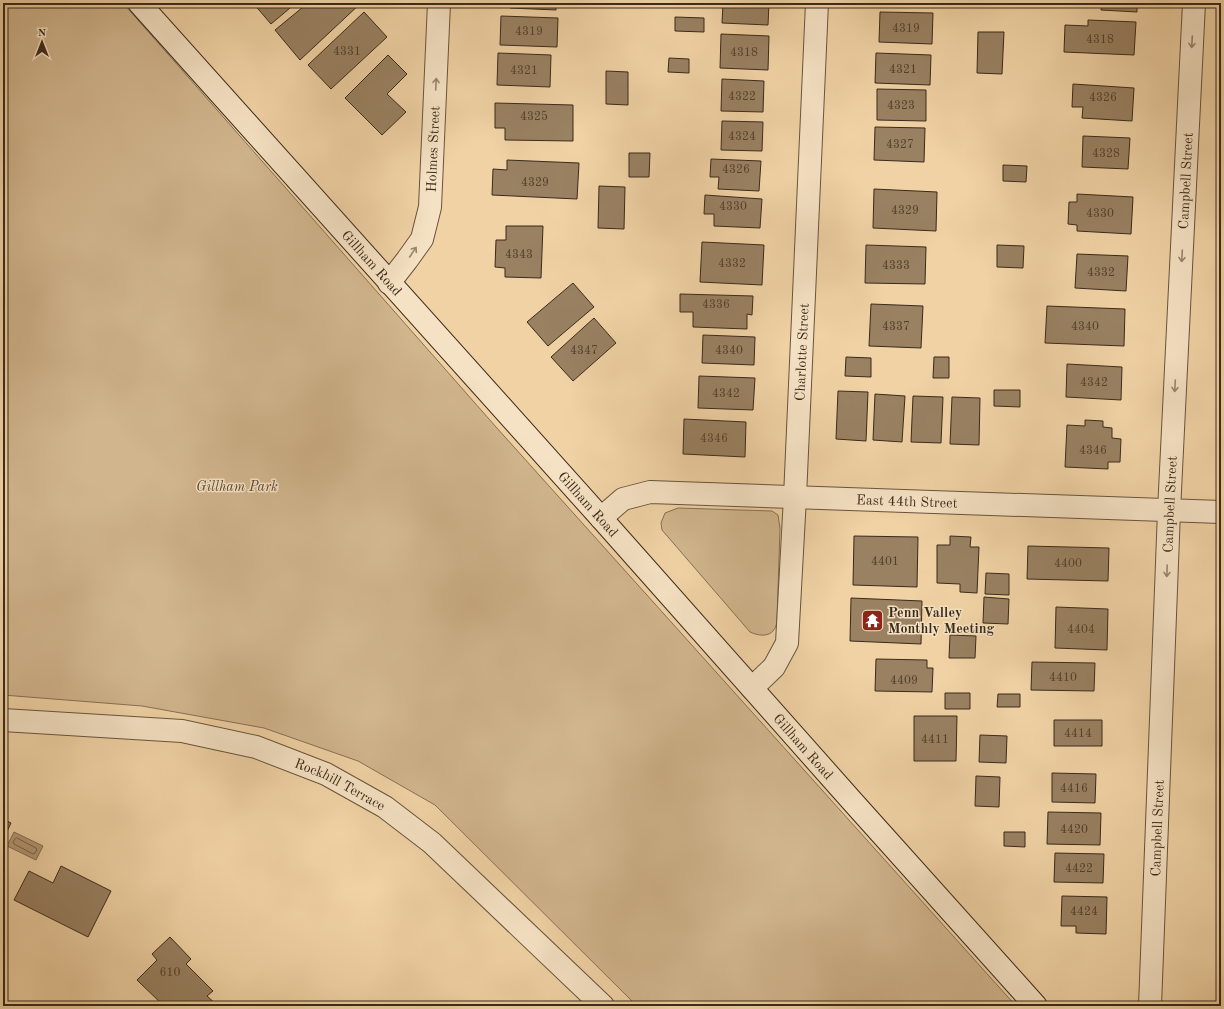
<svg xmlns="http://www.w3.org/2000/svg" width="1224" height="1009" font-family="'Old Standard TT',serif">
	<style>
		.green { fill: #d1b58d; stroke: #867054 }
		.water { fill: #b29975; stroke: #826d51 }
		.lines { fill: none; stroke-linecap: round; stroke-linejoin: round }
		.shore { stroke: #766248; stroke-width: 1 }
		.building { fill: #998162; stroke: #3b2a1a }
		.street-casing { stroke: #68543c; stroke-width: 24 }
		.secondary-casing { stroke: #3b2a1a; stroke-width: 24 }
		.street { stroke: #f5e2c4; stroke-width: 22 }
		.secondary { stroke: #f5e2c4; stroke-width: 22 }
		.oneway { stroke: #98866f }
		.labels { text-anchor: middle; stroke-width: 3; stroke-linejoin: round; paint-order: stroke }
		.number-label { font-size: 12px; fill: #52402c }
		.street-label { font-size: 14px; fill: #3b2a1a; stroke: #f5e2c4 }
		.park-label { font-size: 14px; font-style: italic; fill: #594631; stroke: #f5e2c4 }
		.poi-label { font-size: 14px; font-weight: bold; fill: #3b2a1a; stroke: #f5e2c4; text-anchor: start }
	</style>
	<rect width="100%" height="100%" fill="#f0d2a4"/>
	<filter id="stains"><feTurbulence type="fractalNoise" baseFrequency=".005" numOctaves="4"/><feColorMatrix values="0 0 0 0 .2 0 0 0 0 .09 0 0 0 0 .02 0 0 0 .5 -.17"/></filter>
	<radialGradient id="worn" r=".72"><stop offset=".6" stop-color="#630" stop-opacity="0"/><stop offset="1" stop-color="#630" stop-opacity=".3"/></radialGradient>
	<path class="green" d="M 3,3 L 123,3 L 496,427 L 1016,1006 L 637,1006 L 435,805 L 358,761 L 264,728 L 142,706 L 3,695 Z
		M 678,508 L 772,511 L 778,515 L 780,528 L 777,620 C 776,636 763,638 750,632 L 662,530 L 661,523 L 665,513 Z"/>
	<path class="water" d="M 14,832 L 43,846 L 36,860 L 7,846 Z"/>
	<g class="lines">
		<path class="shore" d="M 17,838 L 36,848 L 37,850 L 35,853 L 33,854 L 14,844 L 13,842 L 15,839 Z"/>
	</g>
	<path class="building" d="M 253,3 L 296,3 L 271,24 Z
		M 308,3 L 361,3 L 300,60 L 275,30 Z
		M 510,3 L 570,3 L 569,5 L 556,5 L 556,10 L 510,8 Z
		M 723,3 L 769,3 L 768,25 L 722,23 Z
		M 1102,3 L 1137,3 L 1137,12 L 1101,10 Z
		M 364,12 L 387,37 L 331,89 L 308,65 Z
		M 880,12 L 933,13 L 932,44 L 879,42 Z
		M 501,16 L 558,18 L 557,47 L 500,45 Z
		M 675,17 L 704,18 L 704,32 L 675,31 Z
		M 1088,20 L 1136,22 L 1134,55 L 1064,52 L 1065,25 L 1088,26 Z
		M 978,32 L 1004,32 L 1002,74 L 977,73 Z
		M 721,34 L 769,36 L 768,70 L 720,68 Z
		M 498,53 L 551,55 L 550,87 L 497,85 Z
		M 876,53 L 931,55 L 930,85 L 875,83 Z
		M 388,55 L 407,74 L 387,94 L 406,112 L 382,135 L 345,98 Z
		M 669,58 L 689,59 L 689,73 L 668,72 Z
		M 606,71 L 628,72 L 628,105 L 606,104 Z
		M 722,79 L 764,81 L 763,112 L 721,111 Z
		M 1073,84 L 1134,88 L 1132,121 L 1082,118 L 1083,107 L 1072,107 Z
		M 877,89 L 926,90 L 926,121 L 877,120 Z
		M 495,103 L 573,105 L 573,141 L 505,140 L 505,128 L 495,128 Z
		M 722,121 L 763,122 L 762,151 L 721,150 Z
		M 875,127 L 925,128 L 924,162 L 874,160 Z
		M 1083,136 L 1130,138 L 1128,169 L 1082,167 Z
		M 629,153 L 650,153 L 649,177 L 629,177 Z
		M 711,159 L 761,161 L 759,191 L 718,189 L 719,177 L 710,177 Z
		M 507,160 L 579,163 L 577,199 L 492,195 L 493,169 L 507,170 Z
		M 1003,165 L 1027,166 L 1026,182 L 1003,181 Z
		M 599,186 L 625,187 L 624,229 L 598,228 Z
		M 874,189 L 937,192 L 936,231 L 873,228 Z
		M 1077,194 L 1133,197 L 1131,234 L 1077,231 L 1077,225 L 1068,224 L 1069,202 L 1077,202 Z
		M 705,195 L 762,199 L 760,228 L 714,226 L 714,214 L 704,214 Z
		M 506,226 L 543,226 L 541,278 L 505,277 L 505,268 L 495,267 L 496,240 L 506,240 Z
		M 702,242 L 764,245 L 762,285 L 700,282 Z
		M 866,245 L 926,247 L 925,284 L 865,283 Z
		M 997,245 L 1024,246 L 1023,268 L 997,267 Z
		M 1077,254 L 1128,256 L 1126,291 L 1075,288 Z
		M 573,283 L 594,307 L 548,346 L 527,322 Z
		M 680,294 L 753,296 L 752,315 L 747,314 L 747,329 L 693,327 L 693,312 L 680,312 Z
		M 871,304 L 923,306 L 921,348 L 869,346 Z
		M 1047,306 L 1125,309 L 1124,346 L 1045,343 Z
		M 594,318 L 616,343 L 573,381 L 551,357 Z
		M 703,335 L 755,337 L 754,365 L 702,363 Z
		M 846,357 L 871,358 L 871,377 L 845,376 Z
		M 934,357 L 949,357 L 949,378 L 933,378 Z
		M 1067,364 L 1122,367 L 1121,400 L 1066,397 Z
		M 699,376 L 755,378 L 753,410 L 698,408 Z
		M 994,390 L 1020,390 L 1020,407 L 994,406 Z
		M 838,391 L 868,392 L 866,441 L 836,439 Z
		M 875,394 L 905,396 L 902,442 L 873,440 Z
		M 913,396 L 943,397 L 941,443 L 911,442 Z
		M 952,397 L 980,398 L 979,445 L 950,444 Z
		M 684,419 L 746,422 L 745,457 L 683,454 Z
		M 1085,420 L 1103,421 L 1103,427 L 1112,428 L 1112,438 L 1121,439 L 1120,462 L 1108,462 L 1108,469 L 1065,467 L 1067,425 L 1085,426 Z
		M 854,536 L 918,537 L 917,587 L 853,585 Z
		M 950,536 L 971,537 L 970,547 L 979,547 L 977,593 L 960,592 L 960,584 L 937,583 L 937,545 L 950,545 Z
		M 1028,546 L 1109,548 L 1108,581 L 1027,579 Z
		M 986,573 L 1009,574 L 1009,595 L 985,594 Z
		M 984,597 L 1009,599 L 1008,624 L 983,623 Z
		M 851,598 L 922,601 L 921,644 L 850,641 Z
		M 1056,607 L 1108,609 L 1107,650 L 1055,648 Z
		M 950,635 L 976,636 L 975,658 L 949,658 Z
		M 876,659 L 927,660 L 927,668 L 933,668 L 932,692 L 875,691 Z
		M 1032,662 L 1095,663 L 1094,691 L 1031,690 Z
		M 945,693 L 970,693 L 970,709 L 945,709 Z
		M 998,694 L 1020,694 L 1020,707 L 997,707 Z
		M 914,716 L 957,716 L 956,761 L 914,761 Z
		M 1054,720 L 1102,720 L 1102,746 L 1054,746 Z
		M 980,735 L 1007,736 L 1006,763 L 979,762 Z
		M 1052,773 L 1096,774 L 1095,803 L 1052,802 Z
		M 976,776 L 1000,777 L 999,807 L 975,806 Z
		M 1048,812 L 1101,813 L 1100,845 L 1047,844 Z
		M 3,819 L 11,823 L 3,840 Z
		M 1004,832 L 1025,832 L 1025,847 L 1004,846 Z
		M 1055,853 L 1104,854 L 1103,883 L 1054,882 Z
		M 61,866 L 111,891 L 88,937 L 14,900 L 29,871 L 53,883 Z
		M 1062,896 L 1107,897 L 1106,934 L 1076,933 L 1076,926 L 1061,926 Z
		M 170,937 L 191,959 L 186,964 L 213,991 L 207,996 L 218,1006 L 164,1006 L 137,980 L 157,960 L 152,954 Z"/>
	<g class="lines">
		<defs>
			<g id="street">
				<path id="s1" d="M 389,283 L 407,260 L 422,239 L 430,207 L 439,3"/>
				<path id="s2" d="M 601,518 L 623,499 L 650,492 L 1221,512"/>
				<path id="s3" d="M 752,688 L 774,667 L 787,643 L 795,497 L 817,3"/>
				<path id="s4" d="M 3,720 L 182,731 L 256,747 L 326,774 L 385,807 L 432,843 L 603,1006"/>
				<path id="s5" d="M 1150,1006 L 1169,511 L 1194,3"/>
			</g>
			<g id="secondary">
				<path id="s6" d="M 139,3 L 601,518 L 852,801 L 1036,1006"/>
			</g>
		</defs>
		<use href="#street" class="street-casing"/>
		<use href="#secondary" class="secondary-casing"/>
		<use href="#street" class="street"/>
		<use href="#secondary" class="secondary"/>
	</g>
	<defs><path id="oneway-shaft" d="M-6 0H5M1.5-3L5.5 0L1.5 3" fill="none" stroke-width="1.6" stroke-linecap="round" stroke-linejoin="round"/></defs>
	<g class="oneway">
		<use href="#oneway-shaft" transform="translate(1192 42) rotate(93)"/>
		<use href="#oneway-shaft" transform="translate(436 84) rotate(-87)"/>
		<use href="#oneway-shaft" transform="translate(413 252) rotate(-56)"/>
		<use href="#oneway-shaft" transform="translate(1182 256) rotate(93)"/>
		<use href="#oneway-shaft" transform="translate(1175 386) rotate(93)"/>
		<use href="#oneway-shaft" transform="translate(1167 571) rotate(92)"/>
	</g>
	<defs>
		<symbol id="temple-square" viewBox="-11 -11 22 22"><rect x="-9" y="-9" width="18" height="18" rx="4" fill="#8f2418" stroke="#f5e2c4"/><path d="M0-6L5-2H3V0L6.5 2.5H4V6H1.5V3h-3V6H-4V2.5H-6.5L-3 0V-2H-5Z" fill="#fff"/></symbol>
	</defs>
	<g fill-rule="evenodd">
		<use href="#temple-square" x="860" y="608" width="25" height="25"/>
	</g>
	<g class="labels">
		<g class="number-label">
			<text x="906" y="32">4319</text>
			<text x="529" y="35">4319</text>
			<text x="1100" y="43">4318</text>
			<text x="347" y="55">4331</text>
			<text x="744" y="56">4318</text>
			<text x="903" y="73">4321</text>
			<text x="524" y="74">4321</text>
			<text x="742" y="100">4322</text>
			<text x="1103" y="101">4326</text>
			<text x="901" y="109">4323</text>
			<text x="534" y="120">4325</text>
			<text x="742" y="140">4324</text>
			<text x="900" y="148">4327</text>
			<text x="1106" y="157">4328</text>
			<text x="736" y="173">4326</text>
			<text x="535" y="186">4329</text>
			<text x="733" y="210">4330</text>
			<text x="905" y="214">4329</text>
			<text x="1100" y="217">4330</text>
			<text x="519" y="258">4343</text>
			<text x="732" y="267">4332</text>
			<text x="896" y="269">4333</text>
			<text x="1101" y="276">4332</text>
			<text x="716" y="308">4336</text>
			<text x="896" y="330">4337</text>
			<text x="1085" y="330">4340</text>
			<text x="584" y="354">4347</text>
			<text x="729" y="354">4340</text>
			<text x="1094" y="386">4342</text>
			<text x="726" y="397">4342</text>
			<text x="714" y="442">4346</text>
			<text x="1093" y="454">4346</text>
			<text x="885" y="565">4401</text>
			<text x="1068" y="567">4400</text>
			<text x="1081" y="633">4404</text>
			<text x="1063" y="681">4410</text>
			<text x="904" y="684">4409</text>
			<text x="1078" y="737">4414</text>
			<text x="935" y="743">4411</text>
			<text x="1074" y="792">4416</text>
			<text x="1074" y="833">4420</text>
			<text x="1079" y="872">4422</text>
			<text x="1084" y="915">4424</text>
			<text x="170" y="976">610</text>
		</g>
		<g class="street-label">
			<text dy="5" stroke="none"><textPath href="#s1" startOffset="146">Holmes Street</textPath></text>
			<text dy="5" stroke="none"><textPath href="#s5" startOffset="826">Campbell Street</textPath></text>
			<text dy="5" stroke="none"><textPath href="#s6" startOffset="349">Gillham Road</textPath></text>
			<text dy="5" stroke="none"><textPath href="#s3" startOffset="349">Charlotte Street</textPath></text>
			<text dy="5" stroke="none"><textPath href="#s2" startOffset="314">East 44th Street</textPath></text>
			<text dy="5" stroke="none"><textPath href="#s6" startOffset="673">Gillham Road</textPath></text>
			<text dy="5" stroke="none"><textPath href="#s5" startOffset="502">Campbell Street</textPath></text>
			<text dy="5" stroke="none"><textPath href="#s6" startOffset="997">Gillham Road</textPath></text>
			<text dy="5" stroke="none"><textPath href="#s4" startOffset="347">Rockhill Terrace</textPath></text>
			<text dy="5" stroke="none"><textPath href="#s5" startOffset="178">Campbell Street</textPath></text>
		</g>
		<g class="park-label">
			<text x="237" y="491">Gillham Park</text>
		</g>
		<g class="poi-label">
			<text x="888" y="617">Penn Valley<tspan x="888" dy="16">Monthly Meeting</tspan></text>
		</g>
	</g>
	<rect width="1224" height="1009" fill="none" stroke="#f0d2a4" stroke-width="16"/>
	<rect x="4" y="4" width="1216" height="1001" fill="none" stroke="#3b2a1a" stroke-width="2"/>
	<rect x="8" y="8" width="1208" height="993" fill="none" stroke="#3b2a1a"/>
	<g transform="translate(42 42)" stroke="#f5e2c4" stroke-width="3" paint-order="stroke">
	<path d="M0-3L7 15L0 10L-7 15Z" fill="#3b2a1a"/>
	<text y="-6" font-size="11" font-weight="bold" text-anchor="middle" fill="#3b2a1a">N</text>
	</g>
	<rect width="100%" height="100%" filter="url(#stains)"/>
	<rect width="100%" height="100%" fill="url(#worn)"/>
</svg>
